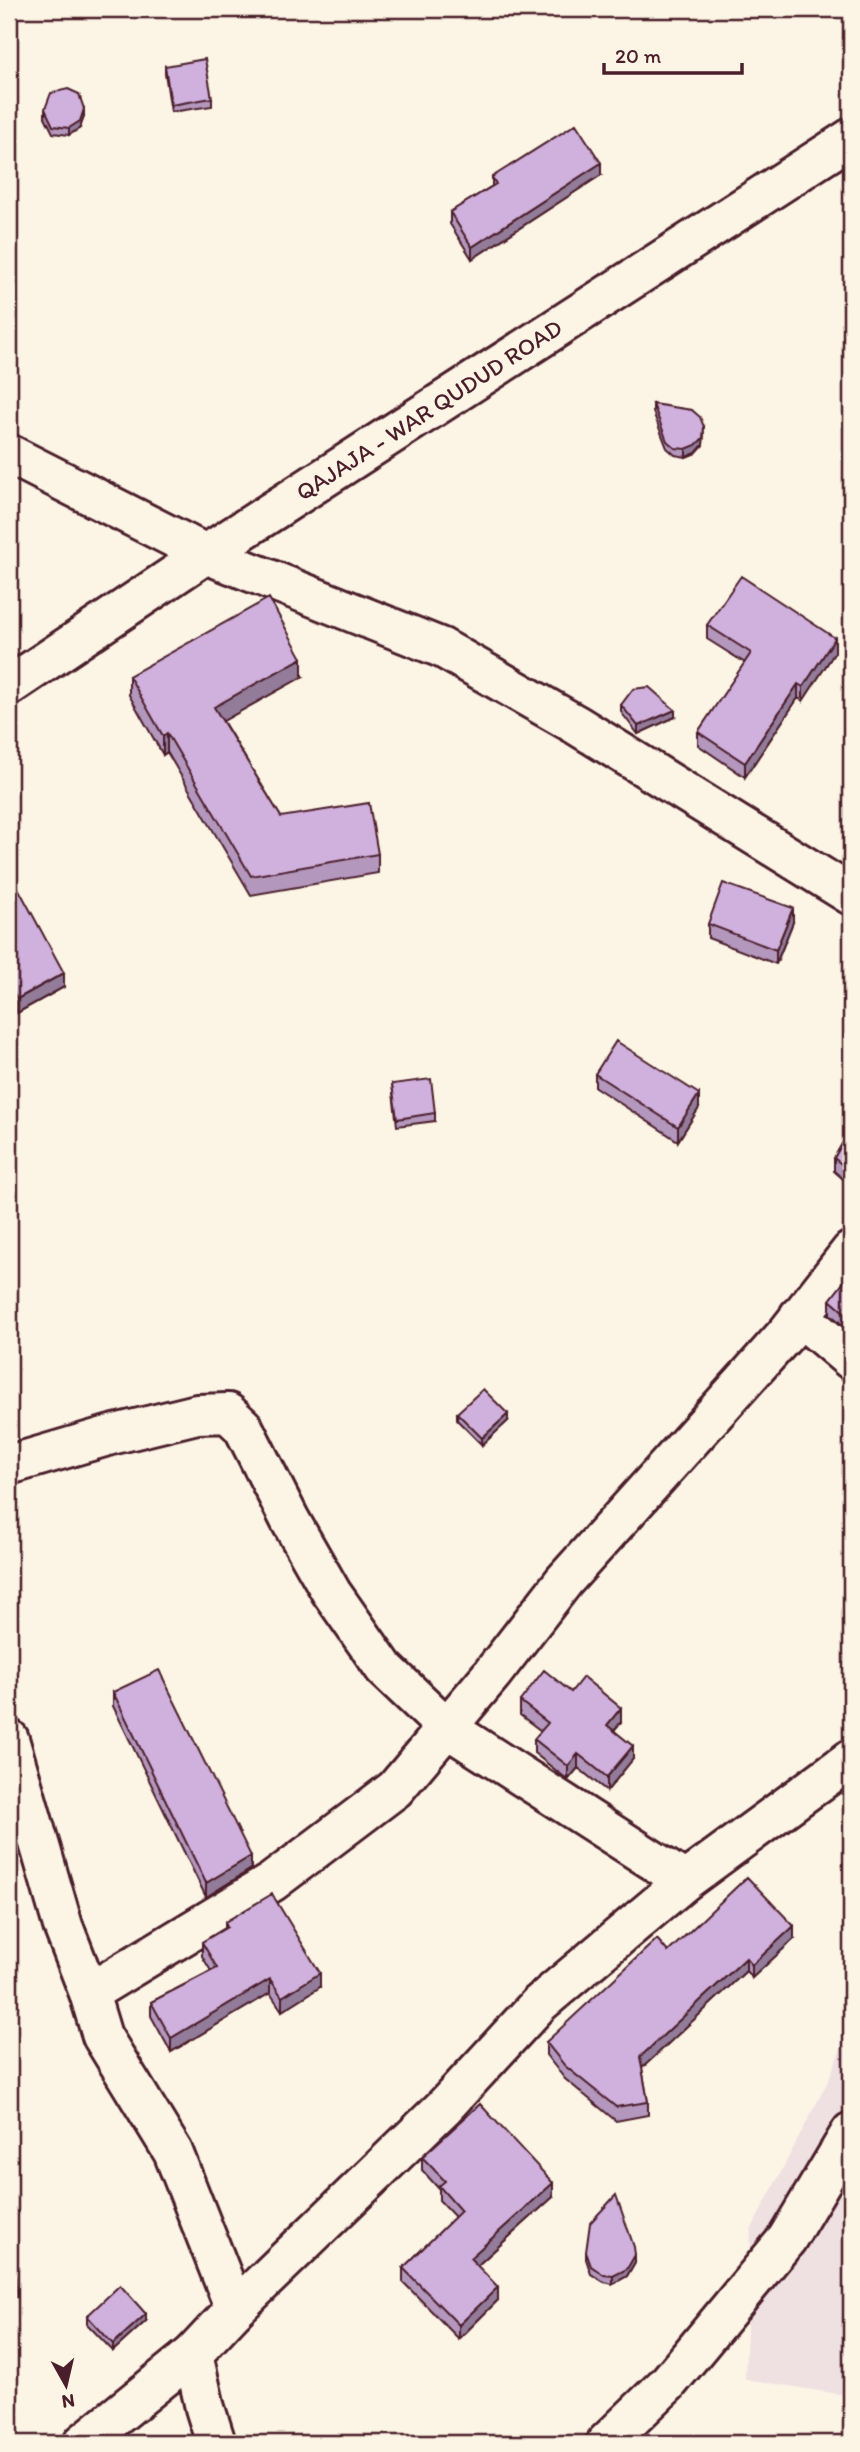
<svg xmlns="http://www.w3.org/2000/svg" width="860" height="2452" font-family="Itim,sans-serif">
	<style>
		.built { fill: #efe0e2 }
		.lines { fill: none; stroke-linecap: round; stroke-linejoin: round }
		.street-casing { stroke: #4a1f2b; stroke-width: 44 }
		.secondary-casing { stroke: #4a1f2b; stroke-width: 44 }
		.street { stroke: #fcf5e5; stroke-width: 38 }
		.secondary { stroke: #fcf5e5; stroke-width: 38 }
		.wall { fill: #b397bd; stroke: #4a1f2b; stroke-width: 2 }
		.shaded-wall { fill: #927b9a; stroke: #4a1f2b; stroke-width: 2 }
		.building { fill: #d0b0dc; stroke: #4a1f2b; stroke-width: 2 }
		.labels { text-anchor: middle; stroke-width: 7; stroke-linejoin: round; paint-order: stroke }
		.street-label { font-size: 24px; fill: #4a1f2b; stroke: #fcf5e5 }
	</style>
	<rect width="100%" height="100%" fill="#fcf5e5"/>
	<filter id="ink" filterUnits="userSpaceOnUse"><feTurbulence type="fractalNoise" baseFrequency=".0143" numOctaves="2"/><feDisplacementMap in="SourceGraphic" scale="14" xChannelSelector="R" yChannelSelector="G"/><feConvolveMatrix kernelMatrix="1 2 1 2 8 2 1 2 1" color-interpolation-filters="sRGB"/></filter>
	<g filter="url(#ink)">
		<path class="built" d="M 851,2023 L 851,2396 L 745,2379 L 751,2230 L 828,2081 Z"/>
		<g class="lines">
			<defs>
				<path id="street" d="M 9,454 L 206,554 L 442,648 L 575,724 L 851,895
					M 799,1316 L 851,1360
					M 9,1465 L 111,1435 L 197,1414 L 228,1413 L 243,1427 L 290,1520 L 331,1592 L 384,1668 L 447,1728 L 685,1881
					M 9,1739 L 63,1926 L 89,1993 L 102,2036 L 173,2152 L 235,2309
					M 89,1993 L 272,1882 L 395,1789 L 492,1674 L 564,1581 L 787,1333 L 851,1251
					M 193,2354 L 205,2408 L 216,2443
					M 606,2443 L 668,2383 L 787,2239 L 851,2132"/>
				<path id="secondary" d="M 9,686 L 206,554 L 851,138
					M 83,2443 L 193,2354 L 235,2309 L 444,2107 L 539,2004 L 685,1881 L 851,1759"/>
			</defs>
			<use href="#street" class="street-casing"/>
			<use href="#secondary" class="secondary-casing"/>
			<use href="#street" class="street"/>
			<use href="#secondary" class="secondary"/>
		</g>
		<path class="wall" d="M 165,66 L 212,98 L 212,106 L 171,112 L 165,73 Z
			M 45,109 L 84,116 L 80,128 L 69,135 L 53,133 L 45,117 Z
			M 601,175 L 472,259 L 450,224 L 450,212 L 492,186 L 492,177 Z
			M 653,404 L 704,434 L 703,445 L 696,453 L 686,457 L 675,455 L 667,448 L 653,412 Z
			M 707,625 L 835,652 L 803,701 L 798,698 L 745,777 L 698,745 L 698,732 L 745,663 L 707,639 Z
			M 129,676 L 302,677 L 223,721 L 281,817 L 378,854 L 378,873 L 251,895 L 167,752 L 163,755 L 129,695 Z
			M 621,705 L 675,717 L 638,734 L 621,712 Z
			M 9,888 L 64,987 L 17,1013 L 9,997 Z
			M 793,922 L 776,964 L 708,938 L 708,924 Z
			M 595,1074 L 699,1108 L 678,1141 L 595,1087 Z
			M 392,1084 L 435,1113 L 435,1121 L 397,1126 Z
			M 851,1128 L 851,1186 L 834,1171 L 834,1158 Z
			M 851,1273 L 851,1332 L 830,1314 L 830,1300 Z
			M 457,1413 L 508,1421 L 482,1445 L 457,1420 Z
			M 113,1692 L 251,1869 L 206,1897 L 113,1706 Z
			M 571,1692 L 621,1722 L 614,1730 L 633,1759 L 607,1791 L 578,1768 L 568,1780 L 534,1753 L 534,1739 L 541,1731 L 520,1715 L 520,1701 Z
			M 225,1922 L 320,1987 L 282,2011 L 270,1993 L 171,2052 L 151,2016 L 151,2002 L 211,1971 L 202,1956 L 202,1942 L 225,1928 Z
			M 794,1939 L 752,1978 L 746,1971 L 642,2068 L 648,2102 L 648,2115 L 616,2121 L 565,2079 L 546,2055 L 546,2042 L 668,1952 Z
			M 422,2157 L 553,2197 L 477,2266 L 498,2300 L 459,2339 L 403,2282 L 403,2268 L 455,2217 L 439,2200 L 439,2189 L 422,2170 Z
			M 586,2252 L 635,2262 L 627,2276 L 613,2284 L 604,2282 L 591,2274 L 586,2259 Z
			M 9,2253 L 17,2290 L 17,2297 L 9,2298 Z
			M 87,2316 L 146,2321 L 113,2351 L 87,2324 Z"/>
		<path class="shaded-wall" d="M 84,109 L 84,116 L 80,128 L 69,135 L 69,128 Z
			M 601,163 L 601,175 L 472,259 L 472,247 Z
			M 704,427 L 703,445 L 696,453 L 686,457 L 686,449 Z
			M 835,638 L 835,652 L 803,701 L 803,687 Z
			M 302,658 L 302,677 L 214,726 L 214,707 Z
			M 798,684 L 798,698 L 745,777 L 745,763 Z
			M 675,710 L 675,717 L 638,734 L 638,726 Z
			M 167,733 L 167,752 L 163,755 L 163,736 Z
			M 793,908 L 793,922 L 776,964 L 776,950 Z
			M 64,973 L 64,987 L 17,1013 L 17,999 Z
			M 699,1094 L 699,1108 L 678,1141 L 678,1127 Z
			M 508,1414 L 508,1421 L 482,1445 L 482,1438 Z
			M 621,1708 L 621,1722 L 607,1739 L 607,1725 Z
			M 633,1746 L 633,1759 L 607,1791 L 607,1777 Z
			M 578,1754 L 578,1768 L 568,1780 L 568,1766 Z
			M 251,1856 L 251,1869 L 206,1897 L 206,1883 Z
			M 794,1926 L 794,1939 L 752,1978 L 752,1965 Z
			M 746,1958 L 746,1971 L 640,2070 L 640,2057 Z
			M 320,1973 L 320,1987 L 282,2011 L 282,1997 Z
			M 270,1979 L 270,1993 L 171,2052 L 171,2038 Z
			M 553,2183 L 553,2197 L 470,2272 L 470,2258 Z
			M 635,2255 L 635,2262 L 627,2276 L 613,2284 L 613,2276 Z
			M 498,2287 L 498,2300 L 459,2339 L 459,2325 Z
			M 146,2314 L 146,2321 L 113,2351 L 113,2344 Z"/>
		<path class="building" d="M 205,59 L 212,98 L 171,105 L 165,66 Z
			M 68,89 L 79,94 L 84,109 L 80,121 L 69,128 L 53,126 L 45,109 L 51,93 Z
			M 576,124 L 601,163 L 472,247 L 450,212 L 496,184 L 492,177 Z
			M 653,404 L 692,410 L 700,417 L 704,427 L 703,438 L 696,445 L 686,449 L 675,448 L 667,441 Z
			M 741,576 L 835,638 L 803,687 L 798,684 L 745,763 L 698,732 L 751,653 L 707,625 Z
			M 269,598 L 302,658 L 214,707 L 281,817 L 369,803 L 378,854 L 251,876 L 167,733 L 163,736 L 129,676 Z
			M 649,687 L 675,710 L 638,726 L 621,705 L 633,689 Z
			M 723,883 L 793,908 L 776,950 L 708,924 Z
			M 16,884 L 64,973 L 17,999 L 9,983 L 9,888 Z
			M 616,1041 L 699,1094 L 678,1127 L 595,1074 Z
			M 431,1079 L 435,1113 L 397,1119 L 392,1084 Z
			M 851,1128 L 851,1172 L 834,1158 Z
			M 851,1273 L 851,1318 L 830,1300 Z
			M 483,1389 L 508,1414 L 482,1438 L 457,1413 Z
			M 159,1670 L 251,1856 L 206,1883 L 113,1692 Z
			M 544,1670 L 571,1692 L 583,1677 L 621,1708 L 607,1725 L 633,1746 L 607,1777 L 578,1754 L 568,1766 L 534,1739 L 548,1723 L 520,1701 Z
			M 747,1877 L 794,1926 L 752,1965 L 746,1958 L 640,2057 L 648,2102 L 616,2107 L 565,2066 L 546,2042 L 657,1939 L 668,1952 Z
			M 272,1894 L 320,1973 L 282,1997 L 270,1979 L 171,2038 L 151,2002 L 217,1968 L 202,1942 L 227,1927 L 225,1922 Z
			M 480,2104 L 553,2183 L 470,2258 L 498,2287 L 459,2325 L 403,2268 L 461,2211 L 439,2186 L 445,2181 L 422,2157 Z
			M 616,2195 L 634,2247 L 635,2255 L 627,2269 L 613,2276 L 604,2275 L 591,2266 L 586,2252 L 590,2223 Z
			M 9,2253 L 13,2253 L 17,2290 L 9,2291 Z
			M 120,2285 L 146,2314 L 113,2344 L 87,2316 Z"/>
	</g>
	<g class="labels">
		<g class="street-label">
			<text transform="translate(429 410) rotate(-33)" y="8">QAJAJA - WAR QUDUD ROAD</text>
		</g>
	</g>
	<rect width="860" height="2452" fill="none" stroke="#fcf5e5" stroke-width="35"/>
	<rect x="18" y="18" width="825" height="2417" fill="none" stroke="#4a1f2b" stroke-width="2.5" filter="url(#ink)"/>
	<g transform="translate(66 2385) rotate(172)" stroke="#fcf5e5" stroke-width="5" paint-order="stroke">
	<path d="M0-5L12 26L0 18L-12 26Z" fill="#4a1f2b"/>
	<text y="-10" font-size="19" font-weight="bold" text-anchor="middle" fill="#4a1f2b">N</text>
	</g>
	<path d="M604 63v10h138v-10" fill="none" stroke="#4a1f2b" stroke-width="3.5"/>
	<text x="615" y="63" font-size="21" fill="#4a1f2b" stroke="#fcf5e5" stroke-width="5" paint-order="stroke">20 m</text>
</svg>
